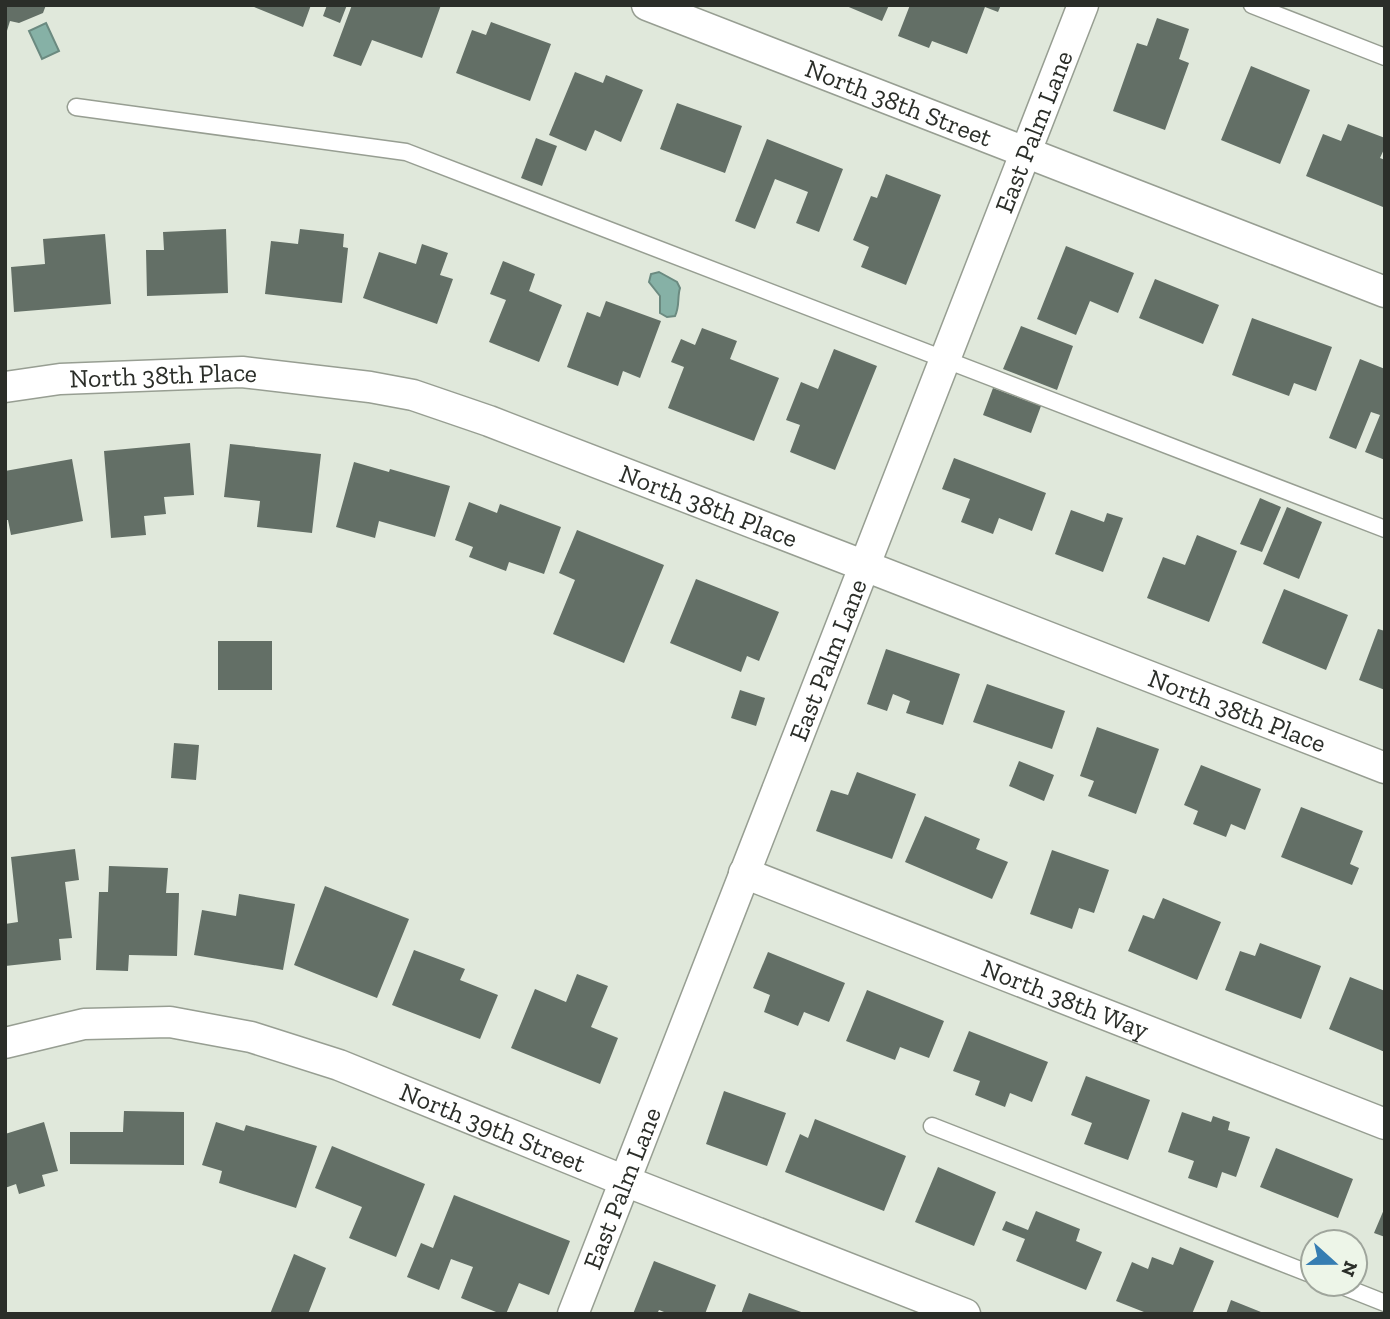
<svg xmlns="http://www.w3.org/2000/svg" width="1390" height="1319" font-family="'Zilla Slab',serif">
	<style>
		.water { fill: #86b1a6; stroke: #6b8a80; stroke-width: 2 }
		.building { fill: #636f66 }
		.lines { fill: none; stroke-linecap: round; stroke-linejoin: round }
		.lane-casing { stroke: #979e92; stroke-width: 19 }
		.street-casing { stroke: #979e92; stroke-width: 33 }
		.lane { stroke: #fff; stroke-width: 16 }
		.street { stroke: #fff; stroke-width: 30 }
		.labels { text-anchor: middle; stroke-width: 7; stroke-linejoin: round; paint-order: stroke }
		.street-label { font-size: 26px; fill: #2b2e29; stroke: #edf5e8 }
	</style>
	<rect width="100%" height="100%" fill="#e0e8db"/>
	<path class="water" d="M 46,23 L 59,51 L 42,59 L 29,31 Z
		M 659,272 L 677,282 L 680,288 C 677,298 680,306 675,316 L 667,317 L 660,313 L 660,296 L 649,282 L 651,274 Z"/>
	<path class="building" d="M 5,5 L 46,5 L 43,13 L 19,23 L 10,21 L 6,34 Z
		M 249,5 L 311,5 L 303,27 Z
		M 327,5 L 347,5 L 340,23 L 323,16 Z
		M 352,5 L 441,5 L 422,58 L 372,40 L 361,66 L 333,56 Z
		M 844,5 L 889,5 L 882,21 Z
		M 910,5 L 1001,5 L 998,12 L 985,7 L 967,54 L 932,41 L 929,48 L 898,36 Z
		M 1157,18 L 1189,29 L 1179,59 L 1189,63 L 1165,130 L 1113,111 L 1137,43 L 1147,46 Z
		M 491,22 L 551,44 L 530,101 L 456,73 L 472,30 L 486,35 Z
		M 1251,66 L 1310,90 L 1280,164 L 1221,140 Z
		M 575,72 L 603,83 L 606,75 L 643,90 L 621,142 L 595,130 L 586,151 L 549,135 Z
		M 677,103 L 742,126 L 725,173 L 660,149 Z
		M 1348,124 L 1385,138 L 1385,147 L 1380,158 L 1385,160 L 1385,202 L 1383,207 L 1306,176 L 1323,134 L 1341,141 Z
		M 536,138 L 557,146 L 542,186 L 521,178 Z
		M 767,139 L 843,169 L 819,232 L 796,223 L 808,192 L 775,179 L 755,229 L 735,221 Z
		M 886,174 L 941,195 L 906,285 L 861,267 L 869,247 L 853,240 L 871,196 L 877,198 Z
		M 226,229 L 228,293 L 147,296 L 146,250 L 164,250 L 163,232 Z
		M 300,229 L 344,234 L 343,247 L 348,248 L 342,303 L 265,294 L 271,241 L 298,244 Z
		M 105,234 L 111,304 L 14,312 L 11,267 L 45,264 L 43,239 Z
		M 422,244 L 448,253 L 440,275 L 453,279 L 437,324 L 363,298 L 379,252 L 416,264 Z
		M 1066,246 L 1134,273 L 1118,313 L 1090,301 L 1076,335 L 1037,319 Z
		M 503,261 L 535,274 L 529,291 L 562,305 L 539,362 L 489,342 L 506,300 L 490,294 Z
		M 1155,279 L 1219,305 L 1203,344 L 1139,318 Z
		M 606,301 L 661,321 L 640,378 L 623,371 L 618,386 L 567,367 L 587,312 L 600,317 Z
		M 1252,318 L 1332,347 L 1316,391 L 1294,383 L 1289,396 L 1232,375 Z
		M 1021,326 L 1073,346 L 1057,390 L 1003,369 Z
		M 702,328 L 737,341 L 730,359 L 779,378 L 754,441 L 668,408 L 684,367 L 671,362 L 681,339 L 695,345 Z
		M 834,349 L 877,366 L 835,470 L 790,452 L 800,425 L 786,420 L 801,382 L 818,389 Z
		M 1360,359 L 1385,369 L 1385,460 L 1365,452 L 1380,415 L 1371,412 L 1356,449 L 1329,438 Z
		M 993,388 L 1041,406 L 1031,433 L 983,415 Z
		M 190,443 L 194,495 L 164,497 L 166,514 L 144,516 L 146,535 L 111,538 L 104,451 Z
		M 230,444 L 321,454 L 312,533 L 257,527 L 260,501 L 224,497 Z
		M 954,458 L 1046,493 L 1032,531 L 999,518 L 993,534 L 961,522 L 970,499 L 942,489 Z
		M 72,459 L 83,521 L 11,535 L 8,520 L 5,520 L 5,471 Z
		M 354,462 L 389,472 L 390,469 L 450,486 L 435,537 L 379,521 L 375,538 L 336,527 Z
		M 1260,498 L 1281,507 L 1262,552 L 1240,544 Z
		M 469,502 L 497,513 L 500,504 L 561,527 L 544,574 L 509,562 L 506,571 L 469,557 L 473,547 L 455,540 Z
		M 1287,507 L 1322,522 L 1299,579 L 1263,564 Z
		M 1071,510 L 1104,522 L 1107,513 L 1123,518 L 1103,572 L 1055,554 Z
		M 577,530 L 664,565 L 624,663 L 553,634 L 575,580 L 559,573 Z
		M 1197,535 L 1237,551 L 1209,622 L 1147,598 L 1163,557 L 1185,565 Z
		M 696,579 L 779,612 L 759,661 L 747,656 L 741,672 L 670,643 Z
		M 1284,589 L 1348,615 L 1326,670 L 1262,643 Z
		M 1378,629 L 1385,631 L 1385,690 L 1359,680 Z
		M 218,641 L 272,641 L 272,690 L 218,690 Z
		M 886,649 L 960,674 L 943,725 L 906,713 L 910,701 L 893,694 L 887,711 L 867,704 Z
		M 987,684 L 1065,711 L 1052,749 L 973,722 Z
		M 740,690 L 765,698 L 756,726 L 731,718 Z
		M 1097,727 L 1159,749 L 1136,814 L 1088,796 L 1094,781 L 1080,776 Z
		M 174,743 L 199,745 L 196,780 L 171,778 Z
		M 1019,761 L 1054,775 L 1044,801 L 1009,786 Z
		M 1201,765 L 1261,789 L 1245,830 L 1231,824 L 1226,837 L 1193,824 L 1198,811 L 1184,805 Z
		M 857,772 L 916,794 L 892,859 L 816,831 L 831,790 L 848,795 Z
		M 1301,807 L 1363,831 L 1350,864 L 1359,868 L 1352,885 L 1281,857 Z
		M 925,816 L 980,839 L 976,849 L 1008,862 L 992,899 L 905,862 Z
		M 75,849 L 79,880 L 65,882 L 72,938 L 59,939 L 61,960 L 5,966 L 5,924 L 18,922 L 11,857 Z
		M 1052,850 L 1109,870 L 1094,913 L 1079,908 L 1072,929 L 1030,914 Z
		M 109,866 L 168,868 L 166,893 L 179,893 L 177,956 L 129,955 L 128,971 L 96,970 L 99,892 L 108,892 Z
		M 325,886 L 409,919 L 377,998 L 294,965 Z
		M 239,894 L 295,904 L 283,970 L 194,955 L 202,910 L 236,916 Z
		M 1163,898 L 1221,922 L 1197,980 L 1128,951 L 1143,915 L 1154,919 Z
		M 1260,943 L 1321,966 L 1301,1019 L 1225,990 L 1240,951 L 1255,956 Z
		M 414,950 L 465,969 L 460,980 L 498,995 L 480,1039 L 392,1005 Z
		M 768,952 L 845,983 L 829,1022 L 804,1012 L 798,1026 L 764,1012 L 770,995 L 753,988 Z
		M 577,974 L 608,986 L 591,1027 L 618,1038 L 600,1084 L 511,1048 L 535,989 L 566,1002 Z
		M 1350,977 L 1385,991 L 1385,1052 L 1329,1029 Z
		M 867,990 L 944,1021 L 929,1058 L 900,1047 L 895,1060 L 846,1041 Z
		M 969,1031 L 1048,1062 L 1032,1102 L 1010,1093 L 1005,1107 L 975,1095 L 980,1081 L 953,1071 Z
		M 1086,1076 L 1150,1100 L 1128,1160 L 1084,1144 L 1092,1123 L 1071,1115 Z
		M 724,1091 L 786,1113 L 767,1166 L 706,1144 Z
		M 124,1111 L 184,1112 L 184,1165 L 70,1164 L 70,1132 L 123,1132 Z
		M 1182,1112 L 1211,1122 L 1213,1116 L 1230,1122 L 1228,1130 L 1250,1137 L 1236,1177 L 1222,1172 L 1217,1188 L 1188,1178 L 1194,1161 L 1168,1152 Z
		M 815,1119 L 906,1156 L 884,1211 L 785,1172 L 800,1134 L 808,1138 Z
		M 44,1122 L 58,1171 L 42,1175 L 45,1186 L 19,1194 L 16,1184 L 5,1188 L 5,1134 Z
		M 216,1122 L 244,1131 L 246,1125 L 317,1146 L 296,1208 L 219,1183 L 222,1171 L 202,1165 Z
		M 332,1146 L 425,1184 L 396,1257 L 349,1238 L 362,1207 L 315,1188 Z
		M 1276,1148 L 1353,1179 L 1338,1218 L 1260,1187 Z
		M 938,1167 L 996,1192 L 974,1246 L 915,1222 Z
		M 454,1195 L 570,1241 L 549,1295 L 519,1283 L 506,1314 L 501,1314 L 461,1298 L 473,1267 L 451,1259 L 439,1290 L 407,1277 L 421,1243 L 433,1248 Z
		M 1385,1207 L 1385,1237 L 1374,1233 Z
		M 1036,1211 L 1080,1229 L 1076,1241 L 1102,1252 L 1086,1290 L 1016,1261 L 1025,1239 L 1002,1230 L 1006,1221 L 1028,1230 Z
		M 1180,1247 L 1214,1261 L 1192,1314 L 1149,1314 L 1116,1301 L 1132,1262 L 1148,1269 L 1152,1257 L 1173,1265 Z
		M 294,1254 L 326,1268 L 308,1314 L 270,1314 Z
		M 654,1261 L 716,1285 L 705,1314 L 669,1314 L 659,1310 L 657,1314 L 633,1314 Z
		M 749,1293 L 804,1313 L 804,1314 L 741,1314 Z
		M 1231,1300 L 1266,1314 L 1226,1314 Z"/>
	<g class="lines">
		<defs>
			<path id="lane" d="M 1252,5 L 1385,57
				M 76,107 L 406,152 L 1385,529
				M 932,1126 L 1313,1275
				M 1337,1284 L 1385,1303"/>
			<g id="street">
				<path id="s1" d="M 647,5 L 1385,292"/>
				<path id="s2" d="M 5,387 L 60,379 L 242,372 L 370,387 L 413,395 L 489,421 L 865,566 L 1385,768"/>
				<path id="s3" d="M 744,873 L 1385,1124"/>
				<path id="s4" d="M 5,1043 L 84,1024 L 170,1022 L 251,1037 L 339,1065 L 625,1181 L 965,1314"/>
				<path id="s5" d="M 573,1314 L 1083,5"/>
			</g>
		</defs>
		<use href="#lane" class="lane-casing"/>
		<use href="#street" class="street-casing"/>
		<use href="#lane" class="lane"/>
		<use href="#street" class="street"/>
	</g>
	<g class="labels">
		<g class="street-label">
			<text dy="9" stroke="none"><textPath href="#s1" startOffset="270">North 38th Street</textPath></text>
			<text dy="9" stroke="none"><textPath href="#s5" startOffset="1269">East Palm Lane</textPath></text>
			<text dy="9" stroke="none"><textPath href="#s2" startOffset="159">North 38th Place</textPath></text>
			<text dy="9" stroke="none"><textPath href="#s2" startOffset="726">North 38th Place</textPath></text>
			<text dy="9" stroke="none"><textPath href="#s5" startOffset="702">East Palm Lane</textPath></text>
			<text dy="9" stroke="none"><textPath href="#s2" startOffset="1293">North 38th Place</textPath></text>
			<text dy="9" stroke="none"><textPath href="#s3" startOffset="345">North 38th Way</textPath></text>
			<text dy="9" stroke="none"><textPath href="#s4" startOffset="508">North 39th Street</textPath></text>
			<text dy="9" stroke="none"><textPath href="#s5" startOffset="135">East Palm Lane</textPath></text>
		</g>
	</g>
	<rect width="1390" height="1319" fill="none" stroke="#2b2e29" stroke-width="14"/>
	<g transform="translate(1334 1263) rotate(111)"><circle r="33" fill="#edf5e8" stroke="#9fa59c" stroke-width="2"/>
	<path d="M0-5L12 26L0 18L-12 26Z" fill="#367db2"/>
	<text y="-10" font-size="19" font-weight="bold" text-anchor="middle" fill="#2b2e29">N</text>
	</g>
</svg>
